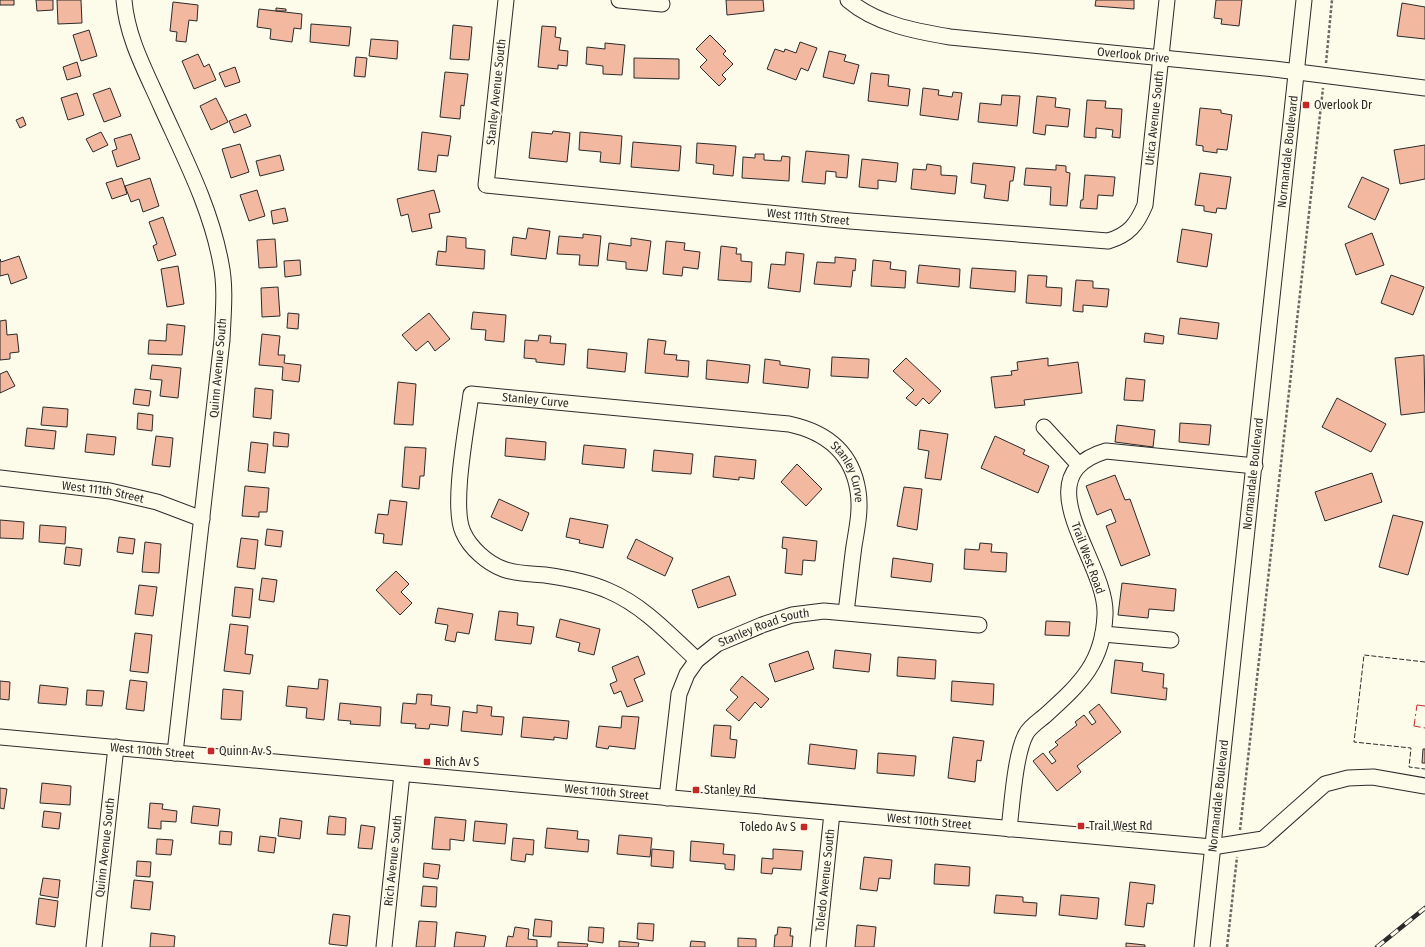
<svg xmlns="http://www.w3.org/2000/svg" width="1425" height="947" font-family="'Fira Sans Condensed',sans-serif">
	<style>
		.building { fill: #f2b8a0; stroke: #2b2b2b }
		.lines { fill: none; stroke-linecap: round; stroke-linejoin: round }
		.minor-casing { stroke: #2b2b2b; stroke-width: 17 }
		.path { stroke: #6a6964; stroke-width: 2.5; stroke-dasharray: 3 2; stroke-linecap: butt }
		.minor { stroke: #fdfbea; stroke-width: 15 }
		.rail-casing { stroke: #2b2b2b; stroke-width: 4.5 }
		.rail { stroke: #fdfbea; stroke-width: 3; stroke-dasharray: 9; stroke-linecap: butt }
		.fence { stroke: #2b2b2b; stroke-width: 1; stroke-dasharray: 5 2; stroke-linecap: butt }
		.power { stroke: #c62828; stroke-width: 1; stroke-dasharray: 14 3 2 3; stroke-linecap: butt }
		.poi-dot { fill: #c62828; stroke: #fdfbea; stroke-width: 1.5 }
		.labels { text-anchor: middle; stroke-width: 3; stroke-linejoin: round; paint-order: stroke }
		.street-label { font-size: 12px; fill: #2b2b2b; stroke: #fdfbea }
		.poi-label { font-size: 12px; fill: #2b2b2b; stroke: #fdfbea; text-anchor: start }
	</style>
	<rect width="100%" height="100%" fill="#fdfbea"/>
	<path class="building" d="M 0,0 L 14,0 L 14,5 L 0,5 Z
		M 36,0 L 53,0 L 53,10 L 37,11 Z
		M 57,0 L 81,0 L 82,23 L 58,24 Z
		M 726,0 L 763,0 L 764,11 L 727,15 Z
		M 1096,0 L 1134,0 L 1134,9 L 1095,6 Z
		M 1216,0 L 1242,0 L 1239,26 L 1221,24 L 1222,19 L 1214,18 Z
		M 173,2 L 198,5 L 197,21 L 189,20 L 186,42 L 176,41 L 177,32 L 170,31 Z
		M 1402,3 L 1425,7 L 1425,39 L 1397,36 Z
		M 276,8 L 286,9 L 286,11 L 276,11 Z
		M 259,9 L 302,14 L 301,29 L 294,28 L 292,42 L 270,39 L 271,29 L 257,27 Z
		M 311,24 L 351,27 L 349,46 L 310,42 Z
		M 453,25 L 472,27 L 469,60 L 450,59 Z
		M 542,26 L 556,27 L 555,37 L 561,38 L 559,50 L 568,51 L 567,66 L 558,65 L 558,69 L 538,67 Z
		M 89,30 L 97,56 L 81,61 L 73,35 Z
		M 710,35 L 726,51 L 723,54 L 733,64 L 722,75 L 726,79 L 719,86 L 700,67 L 707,60 L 696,49 Z
		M 371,39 L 398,41 L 397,59 L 369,56 Z
		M 800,42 L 817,48 L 808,71 L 801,68 L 796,80 L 767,69 L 775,49 L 784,52 L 785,49 L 796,53 Z
		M 605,43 L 625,45 L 622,75 L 603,74 L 603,66 L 586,64 L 587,47 L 605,49 Z
		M 829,51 L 846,55 L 844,61 L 859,65 L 854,84 L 823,77 Z
		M 198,54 L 204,67 L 209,64 L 216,80 L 194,89 L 182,61 Z
		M 356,57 L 367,58 L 365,77 L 354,76 Z
		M 634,58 L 679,59 L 679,79 L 634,78 Z
		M 77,62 L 81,76 L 67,80 L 63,67 Z
		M 235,67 L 240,82 L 225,87 L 219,73 Z
		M 445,72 L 468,74 L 464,106 L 461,105 L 460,119 L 440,117 Z
		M 871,73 L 889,75 L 888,86 L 910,89 L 908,106 L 868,101 Z
		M 110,88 L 121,116 L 104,122 L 93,94 Z
		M 923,88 L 939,90 L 938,95 L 952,97 L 953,92 L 962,93 L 958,120 L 920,115 Z
		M 77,93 L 84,115 L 68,120 L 61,98 Z
		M 1002,95 L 1020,96 L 1017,126 L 978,122 L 980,103 L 1001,105 Z
		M 1037,96 L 1056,98 L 1055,107 L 1070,109 L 1068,127 L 1046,125 L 1045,135 L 1033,133 Z
		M 216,98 L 228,122 L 211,130 L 200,106 Z
		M 1087,100 L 1106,101 L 1105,108 L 1122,109 L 1120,138 L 1112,137 L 1113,130 L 1096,128 L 1096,138 L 1084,137 Z
		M 1200,108 L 1221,110 L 1221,113 L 1232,115 L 1227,150 L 1217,149 L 1217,153 L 1203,151 L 1203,146 L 1196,145 Z
		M 246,114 L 251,126 L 234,133 L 229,121 Z
		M 23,117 L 26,125 L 20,128 L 16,120 Z
		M 553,131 L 570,133 L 567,162 L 529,158 L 532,132 L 552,134 Z
		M 101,132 L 108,145 L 93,152 L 86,139 Z
		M 422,132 L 451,136 L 448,156 L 438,155 L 436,172 L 418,170 Z
		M 580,132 L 622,136 L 620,164 L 600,162 L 601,152 L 579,150 Z
		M 131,134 L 140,159 L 117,167 L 112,151 L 117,149 L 114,139 Z
		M 633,142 L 681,146 L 679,171 L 631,167 Z
		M 697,143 L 736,146 L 733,176 L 713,174 L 714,165 L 696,163 Z
		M 240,144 L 249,172 L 231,178 L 222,149 Z
		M 1425,145 L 1425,179 L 1400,184 L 1394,150 Z
		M 806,151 L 849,155 L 847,178 L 836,177 L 836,172 L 826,171 L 825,184 L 802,182 Z
		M 755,154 L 764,154 L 764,160 L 781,161 L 782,156 L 790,157 L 789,181 L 742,178 L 743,157 L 755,158 Z
		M 280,155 L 284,170 L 260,176 L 256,161 Z
		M 862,159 L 898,163 L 896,182 L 878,180 L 878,189 L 859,187 Z
		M 973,163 L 1015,167 L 1013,181 L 1010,181 L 1008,201 L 984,198 L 986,185 L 971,183 Z
		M 927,164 L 941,166 L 941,175 L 957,176 L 955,194 L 911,189 L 913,169 L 926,170 Z
		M 1056,165 L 1066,166 L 1066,172 L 1070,173 L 1067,206 L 1050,205 L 1051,187 L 1024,185 L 1026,168 L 1056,170 Z
		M 1200,173 L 1231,177 L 1226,209 L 1217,208 L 1216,213 L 1204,211 L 1204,206 L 1195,205 Z
		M 1085,175 L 1115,177 L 1113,196 L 1098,195 L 1097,209 L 1080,208 L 1081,200 L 1083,200 Z
		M 1362,177 L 1389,189 L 1375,220 L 1348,207 Z
		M 122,178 L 127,194 L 112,199 L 106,183 Z
		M 150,178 L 159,206 L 143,212 L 139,199 L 131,202 L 125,186 Z
		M 257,190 L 265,216 L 249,221 L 240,195 Z
		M 434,190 L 440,212 L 429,214 L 432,228 L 412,232 L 408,214 L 401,216 L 397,199 Z
		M 285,208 L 288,221 L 273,224 L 271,211 Z
		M 163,217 L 176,255 L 158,261 L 153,246 L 157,244 L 149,222 Z
		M 528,228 L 550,231 L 546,259 L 511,255 L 513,237 L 526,239 Z
		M 1182,229 L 1212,234 L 1207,267 L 1177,262 Z
		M 1372,233 L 1384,265 L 1356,275 L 1345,244 Z
		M 583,234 L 601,236 L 598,266 L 579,265 L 580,255 L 557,254 L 559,236 L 583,238 Z
		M 447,236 L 466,238 L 466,248 L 485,250 L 484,269 L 436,265 L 438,251 L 446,252 Z
		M 631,238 L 651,241 L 647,271 L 626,269 L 626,262 L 607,260 L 609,243 L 631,246 Z
		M 275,239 L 277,267 L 259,268 L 257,240 Z
		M 666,241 L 685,243 L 684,250 L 700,252 L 698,269 L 683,267 L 682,276 L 663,274 Z
		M 721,246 L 737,248 L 736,254 L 741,254 L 741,261 L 752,262 L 751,282 L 718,280 Z
		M 786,252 L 804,254 L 800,292 L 768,288 L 771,264 L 785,265 Z
		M 19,256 L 27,278 L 11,284 L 8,274 L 0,276 L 0,259 L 1,262 Z
		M 835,257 L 856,259 L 855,271 L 853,270 L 851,287 L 814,284 L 817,262 L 835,263 Z
		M 300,260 L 301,275 L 285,277 L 284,261 Z
		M 873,260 L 891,262 L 890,269 L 906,271 L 905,288 L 871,286 Z
		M 919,265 L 960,269 L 959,287 L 917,283 Z
		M 178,266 L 184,304 L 167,307 L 161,269 Z
		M 972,268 L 1016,271 L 1015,292 L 970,288 Z
		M 1028,275 L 1047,276 L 1046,287 L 1062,288 L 1061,306 L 1026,303 Z
		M 1391,275 L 1424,287 L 1413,315 L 1381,303 Z
		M 1076,280 L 1093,281 L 1093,288 L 1109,289 L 1107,307 L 1083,305 L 1083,312 L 1073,311 Z
		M 278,287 L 280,316 L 262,317 L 261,288 Z
		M 473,312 L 506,315 L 504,342 L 485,340 L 486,330 L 471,329 Z
		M 288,313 L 299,314 L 298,329 L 287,328 Z
		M 429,313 L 450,339 L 435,351 L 428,341 L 416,351 L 402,335 Z
		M 1180,318 L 1219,323 L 1217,339 L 1178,334 Z
		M 6,320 L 7,335 L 17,334 L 19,352 L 10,353 L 10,359 L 0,360 L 0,321 Z
		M 167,324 L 185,326 L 182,355 L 148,354 L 149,340 L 166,341 Z
		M 1145,333 L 1164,336 L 1163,344 L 1144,342 Z
		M 262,334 L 280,336 L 278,355 L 285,355 L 284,363 L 301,365 L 299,382 L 282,380 L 283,367 L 259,365 Z
		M 539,335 L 551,336 L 550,343 L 566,344 L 564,365 L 536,362 L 536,359 L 524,358 L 525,340 L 538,341 Z
		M 648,339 L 666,341 L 664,354 L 677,355 L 676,360 L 689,361 L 688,377 L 645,373 Z
		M 588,349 L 627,353 L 625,372 L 587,368 Z
		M 1424,355 L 1425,412 L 1401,415 L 1395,358 Z
		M 832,357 L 869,359 L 868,378 L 831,376 Z
		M 906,358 L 941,391 L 929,404 L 923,398 L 916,406 L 906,398 L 914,390 L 893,371 Z
		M 1048,358 L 1048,366 L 1078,362 L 1082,393 L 1024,400 L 1025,405 L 995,408 L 991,377 L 1012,375 L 1011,371 L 1018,370 L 1017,362 Z
		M 765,359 L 780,361 L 780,365 L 810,369 L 808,388 L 763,383 Z
		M 707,360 L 750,365 L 748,383 L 706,379 Z
		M 152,365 L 181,368 L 178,398 L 160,396 L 162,380 L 150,379 Z
		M 7,371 L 15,386 L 0,393 L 0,374 Z
		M 1126,378 L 1145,380 L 1143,401 L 1124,400 Z
		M 398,382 L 416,384 L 413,425 L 394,424 Z
		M 255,388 L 273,390 L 271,419 L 253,417 Z
		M 135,389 L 151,391 L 149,406 L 133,404 Z
		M 1337,398 L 1386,424 L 1371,452 L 1322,427 Z
		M 43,407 L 68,409 L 67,427 L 41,425 Z
		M 138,413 L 153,415 L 152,431 L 137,429 Z
		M 1180,423 L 1211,425 L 1209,445 L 1179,442 Z
		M 1117,425 L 1155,430 L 1153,447 L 1115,442 Z
		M 27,428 L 56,431 L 54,449 L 25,446 Z
		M 920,430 L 948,434 L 941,480 L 925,478 L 929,451 L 918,449 Z
		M 274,432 L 289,434 L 288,447 L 273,446 Z
		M 87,434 L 116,437 L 114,455 L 85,452 Z
		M 156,436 L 173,438 L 170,467 L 152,465 Z
		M 995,436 L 1025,450 L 1023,454 L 1049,466 L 1038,493 L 981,468 Z
		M 506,438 L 546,442 L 545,460 L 505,456 Z
		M 251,442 L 268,444 L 265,473 L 248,471 Z
		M 584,445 L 626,449 L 624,468 L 582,464 Z
		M 405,447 L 426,448 L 424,476 L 420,476 L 419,489 L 402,487 Z
		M 654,450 L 693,454 L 691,474 L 652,471 Z
		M 715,456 L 756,460 L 754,479 L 739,477 L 739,480 L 713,477 Z
		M 797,464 L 822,489 L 806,506 L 781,482 Z
		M 1372,473 L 1382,502 L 1325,521 L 1315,492 Z
		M 1115,475 L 1125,500 L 1130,499 L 1150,555 L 1121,566 L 1106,526 L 1116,522 L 1111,509 L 1097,515 L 1086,486 Z
		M 245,486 L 269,488 L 267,512 L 259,512 L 259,517 L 242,516 Z
		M 904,487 L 922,489 L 917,530 L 897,526 Z
		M 499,499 L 529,513 L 522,531 L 491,517 Z
		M 390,500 L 407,502 L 402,545 L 383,543 L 384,534 L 375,533 L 378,514 L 388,515 Z
		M 1393,515 L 1423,522 L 1408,575 L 1379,567 Z
		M 570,518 L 608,525 L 603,548 L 579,543 L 580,540 L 566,537 Z
		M 0,520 L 24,522 L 23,539 L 0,538 Z
		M 40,525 L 66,527 L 65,544 L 39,542 Z
		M 267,529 L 283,531 L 281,547 L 265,545 Z
		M 119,537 L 135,539 L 133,554 L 117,552 Z
		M 783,537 L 817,541 L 815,561 L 803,560 L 802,575 L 785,573 L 787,549 L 782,548 Z
		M 241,538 L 258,540 L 255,569 L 237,567 Z
		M 636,539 L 673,558 L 665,576 L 627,558 Z
		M 145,542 L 161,544 L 159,573 L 142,572 Z
		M 980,543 L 992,544 L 991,552 L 1007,553 L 1006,572 L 964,569 L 965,549 L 979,550 Z
		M 66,547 L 82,549 L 80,566 L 64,564 Z
		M 893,558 L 933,564 L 931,582 L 891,577 Z
		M 396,571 L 409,584 L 401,592 L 412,603 L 400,615 L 376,590 Z
		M 729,576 L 736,595 L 698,608 L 692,590 Z
		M 262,578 L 277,580 L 274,602 L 259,600 Z
		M 1122,583 L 1176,589 L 1174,611 L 1149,609 L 1148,618 L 1118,615 Z
		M 139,585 L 157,587 L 153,616 L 135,614 Z
		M 235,587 L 253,589 L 250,618 L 232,616 Z
		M 438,608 L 473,614 L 469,634 L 457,632 L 455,642 L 445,640 L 448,625 L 435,623 Z
		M 499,611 L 518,613 L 517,625 L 534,627 L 531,644 L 495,640 Z
		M 560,619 L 600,629 L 594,655 L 578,651 L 580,643 L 556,637 Z
		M 1046,621 L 1070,622 L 1069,636 L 1045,635 Z
		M 230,624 L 248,626 L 245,654 L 253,655 L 250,674 L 224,671 Z
		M 135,633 L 152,635 L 148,673 L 130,671 Z
		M 835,650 L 871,654 L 869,672 L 833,668 Z
		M 808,651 L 814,669 L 775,682 L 769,664 Z
		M 638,656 L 645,674 L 634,679 L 643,701 L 627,707 L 621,691 L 614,694 L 610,684 L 617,681 L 612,667 Z
		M 898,657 L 936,660 L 935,679 L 897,676 Z
		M 1115,660 L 1143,663 L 1142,671 L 1164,674 L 1163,688 L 1167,688 L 1166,700 L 1111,693 Z
		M 742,676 L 769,699 L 761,708 L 755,702 L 739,721 L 726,710 L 738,697 L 730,690 Z
		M 319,679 L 328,680 L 324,720 L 306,718 L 307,708 L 286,706 L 288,686 L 318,689 Z
		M 130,680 L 147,682 L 144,711 L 126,709 Z
		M 0,681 L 10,682 L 9,700 L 0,699 Z
		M 952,681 L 994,684 L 993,705 L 951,701 Z
		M 40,685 L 68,688 L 66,705 L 38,703 Z
		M 223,689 L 243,691 L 241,720 L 221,719 Z
		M 87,690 L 104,691 L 102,706 L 86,705 Z
		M 417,694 L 432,695 L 431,705 L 450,707 L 448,726 L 430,724 L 429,729 L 415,728 L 416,724 L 401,723 L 403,703 L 416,704 Z
		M 340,703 L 381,707 L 380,726 L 350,724 L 351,721 L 338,720 Z
		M 1099,704 L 1121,732 L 1077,766 L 1081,772 L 1057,791 L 1033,761 L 1043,753 L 1052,764 L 1056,761 L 1049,752 L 1058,745 L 1055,742 L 1077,725 L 1075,722 L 1084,715 L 1092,725 L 1096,722 L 1089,712 Z
		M 477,705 L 492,707 L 491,716 L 504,717 L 502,735 L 461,731 L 463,711 L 477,713 Z
		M 622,716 L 639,717 L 635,749 L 609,746 L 608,749 L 596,747 L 599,726 L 621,728 Z
		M 523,717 L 569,721 L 567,739 L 554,737 L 554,740 L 521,737 Z
		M 714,725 L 731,726 L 730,739 L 737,740 L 735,758 L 711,756 Z
		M 953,737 L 984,741 L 981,761 L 977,760 L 975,782 L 948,778 Z
		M 810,744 L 857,750 L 855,769 L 808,764 Z
		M 1423,749 L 1425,749 L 1425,763 L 1422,763 Z
		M 878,753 L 916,756 L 914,776 L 877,773 Z
		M 42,783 L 71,786 L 70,805 L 40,803 Z
		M 0,788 L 7,789 L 4,809 L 0,808 Z
		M 150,803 L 163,804 L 162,809 L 177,811 L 176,822 L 161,821 L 161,829 L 148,828 Z
		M 193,806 L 220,809 L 218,826 L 191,823 Z
		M 44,811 L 61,813 L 59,829 L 42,827 Z
		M 329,816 L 346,818 L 345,835 L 327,834 Z
		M 435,817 L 466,820 L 464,841 L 450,839 L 450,850 L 432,849 Z
		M 280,818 L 302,821 L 300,839 L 278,836 Z
		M 475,821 L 507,824 L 505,844 L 473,841 Z
		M 361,825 L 375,827 L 372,849 L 358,848 Z
		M 547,828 L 578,831 L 577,839 L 589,840 L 588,852 L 545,848 Z
		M 220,831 L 232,832 L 231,845 L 219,844 Z
		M 619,835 L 652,838 L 650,857 L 617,854 Z
		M 260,836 L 276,838 L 274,853 L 258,851 Z
		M 513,838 L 534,840 L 533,855 L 526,854 L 525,862 L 511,860 Z
		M 157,839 L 173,840 L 171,855 L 156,854 Z
		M 691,841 L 724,844 L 723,854 L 735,855 L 734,870 L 725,869 L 725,864 L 690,861 Z
		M 652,849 L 674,851 L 673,868 L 651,866 Z
		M 773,849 L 803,851 L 801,870 L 773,868 L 772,874 L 761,873 L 762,858 L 773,859 Z
		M 864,857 L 892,860 L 890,879 L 879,878 L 877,891 L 860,889 Z
		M 137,861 L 151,862 L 150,877 L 136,876 Z
		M 424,863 L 440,865 L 438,879 L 423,877 Z
		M 935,864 L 970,867 L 969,886 L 934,884 Z
		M 43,878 L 60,880 L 58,898 L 40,895 Z
		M 134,880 L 153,882 L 150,910 L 131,908 Z
		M 1130,882 L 1155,885 L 1153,904 L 1147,903 L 1144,927 L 1125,925 Z
		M 423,886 L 437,887 L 436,907 L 421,906 Z
		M 996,895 L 1023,897 L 1023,902 L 1037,903 L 1036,916 L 994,913 Z
		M 1061,895 L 1099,898 L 1097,919 L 1059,915 Z
		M 39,898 L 58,901 L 55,927 L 36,924 Z
		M 333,914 L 350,916 L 347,946 L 329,944 Z
		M 535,919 L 552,921 L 551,937 L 533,936 Z
		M 419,921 L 437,922 L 435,947 L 416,947 Z
		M 638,923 L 654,924 L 653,941 L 637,939 Z
		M 857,925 L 876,927 L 874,947 L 855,947 Z
		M 515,927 L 529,929 L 528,939 L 537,940 L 537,947 L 506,947 L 508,936 L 513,937 Z
		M 589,927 L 604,928 L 603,943 L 588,941 Z
		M 778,927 L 791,928 L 790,936 L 793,936 L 792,947 L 774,947 L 775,935 L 777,935 Z
		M 456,932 L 486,936 L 484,947 L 454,947 Z
		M 151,933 L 175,936 L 174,947 L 150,947 Z
		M 738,938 L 756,939 L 756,947 L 738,947 Z
		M 619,941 L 639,943 L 638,947 L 619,947 Z
		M 691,941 L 705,942 L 705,947 L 690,947 Z
		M 558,942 L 588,944 L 587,947 L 558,947 Z
		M 1126,943 L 1145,945 L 1145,947 L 1126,947 Z"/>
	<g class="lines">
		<defs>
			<g id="minor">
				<path d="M 124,0 C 127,38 146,72 161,106 C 184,157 211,208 221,264 C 226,288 223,315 222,340 L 175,753"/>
				<path id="s1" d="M 506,0 L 486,185 L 850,221 L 1108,241 C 1129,235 1137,224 1145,205 L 1167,0"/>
				<path d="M 619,0 L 662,4"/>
				<path id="s2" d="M 848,0 C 876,24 915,31 950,37 L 1274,69 L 1425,88"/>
				<path d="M 1044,427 L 1079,465"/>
				<path id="s3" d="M 0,478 L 110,491 L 157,502 L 202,519"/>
				<path d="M 1103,634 L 1171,640"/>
				<path id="s4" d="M 697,660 C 670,635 644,606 609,591 C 589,582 567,578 545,575 C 531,574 516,574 503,569 C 487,563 470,548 463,532 C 451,506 467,426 471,394 L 789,424 C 826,432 852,452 858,491 C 861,509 857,528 854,546 C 851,568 849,590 846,612"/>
				<path id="s5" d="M 0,737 L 1212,847 L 1263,839 L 1325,784 L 1348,778 L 1373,777 L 1425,786"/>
				<path id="s6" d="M 667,798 L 679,694 L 687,674 L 697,660 L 717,644 L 762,625 L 792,615 L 824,611 L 979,625"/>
				<path d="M 1009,829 C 1012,805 1015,754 1026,734 C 1030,726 1042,719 1048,713 C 1081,683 1103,662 1105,615 C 1108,562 1021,476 1106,451 L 1255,466"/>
				<path id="s7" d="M 94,947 L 116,747"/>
				<path id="s8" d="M 384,947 L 402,774"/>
				<path id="s9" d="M 818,947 L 832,813"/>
				<path id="s10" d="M 1202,947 L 1304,0"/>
			</g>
		</defs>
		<use href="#minor" class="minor-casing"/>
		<path class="path" d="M 1326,63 L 1332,0
			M 1240,830 L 1323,88
			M 1227,947 L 1237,857"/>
		<use href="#minor" class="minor"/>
		<defs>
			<path id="rail" d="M 1377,947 L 1425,908"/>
		</defs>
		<use href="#rail" class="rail-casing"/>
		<use href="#rail" class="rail"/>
		<path class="fence" d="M 1425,662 L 1364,655 L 1354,742 L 1411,748 L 1409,767 L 1425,769"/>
		<path class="power" d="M 1425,706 L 1417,705 L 1414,726 L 1425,728"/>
	</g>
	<g class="poi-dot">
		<rect x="1302" y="101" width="8" height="8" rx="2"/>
		<rect x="207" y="747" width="8" height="8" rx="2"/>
		<rect x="423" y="758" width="8" height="8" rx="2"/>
		<rect x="692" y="786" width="8" height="8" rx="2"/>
		<rect x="1077" y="822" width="8" height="8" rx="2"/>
		<rect x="800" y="823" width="8" height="8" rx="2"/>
	</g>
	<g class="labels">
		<g class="street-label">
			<text dy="4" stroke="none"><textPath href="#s2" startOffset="294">Overlook Drive</textPath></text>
			<text transform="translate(496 92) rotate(-84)" y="4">Stanley Avenue South</text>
			<text dy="4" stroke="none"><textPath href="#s1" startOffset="952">Utica Avenue South</textPath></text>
			<text dy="4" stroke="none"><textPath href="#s10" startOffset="800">Normandale Boulevard</textPath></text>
			<text dy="4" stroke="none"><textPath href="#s1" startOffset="510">West 111th Street</textPath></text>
			<text transform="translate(218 368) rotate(-85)" y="4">Quinn Avenue South</text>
			<text dy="4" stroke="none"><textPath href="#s4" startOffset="481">Stanley Curve</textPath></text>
			<text dy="4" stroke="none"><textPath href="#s4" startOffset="817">Stanley Curve</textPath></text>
			<text dy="4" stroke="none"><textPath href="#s10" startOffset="476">Normandale Boulevard</textPath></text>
			<text dy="4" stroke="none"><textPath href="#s3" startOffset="104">West 111th Street</textPath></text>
			<text transform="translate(1088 558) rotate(70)" y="4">Trail West Road</text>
			<text dy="4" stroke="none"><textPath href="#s6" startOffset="219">Stanley Road South</textPath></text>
			<text dy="4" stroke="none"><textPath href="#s5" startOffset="153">West 110th Street</textPath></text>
			<text dy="4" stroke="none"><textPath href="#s5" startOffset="609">West 110th Street</textPath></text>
			<text dy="4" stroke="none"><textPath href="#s10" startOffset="152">Normandale Boulevard</textPath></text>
			<text dy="4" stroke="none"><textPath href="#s5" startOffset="933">West 110th Street</textPath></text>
			<text dy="4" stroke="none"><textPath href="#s7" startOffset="100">Quinn Avenue South</textPath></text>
			<text dy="4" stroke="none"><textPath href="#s8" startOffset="87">Rich Avenue South</textPath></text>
			<text dy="4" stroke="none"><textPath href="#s9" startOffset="67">Toledo Avenue South</textPath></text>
		</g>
		<g class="poi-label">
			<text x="1314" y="109">Overlook Dr</text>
			<text x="219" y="755">Quinn Av S</text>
			<text x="435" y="766">Rich Av S</text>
			<text x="704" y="794">Stanley Rd</text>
			<text x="1089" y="830">Trail West Rd</text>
			<text x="796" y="831" text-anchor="end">Toledo Av S</text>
		</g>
	</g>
</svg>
